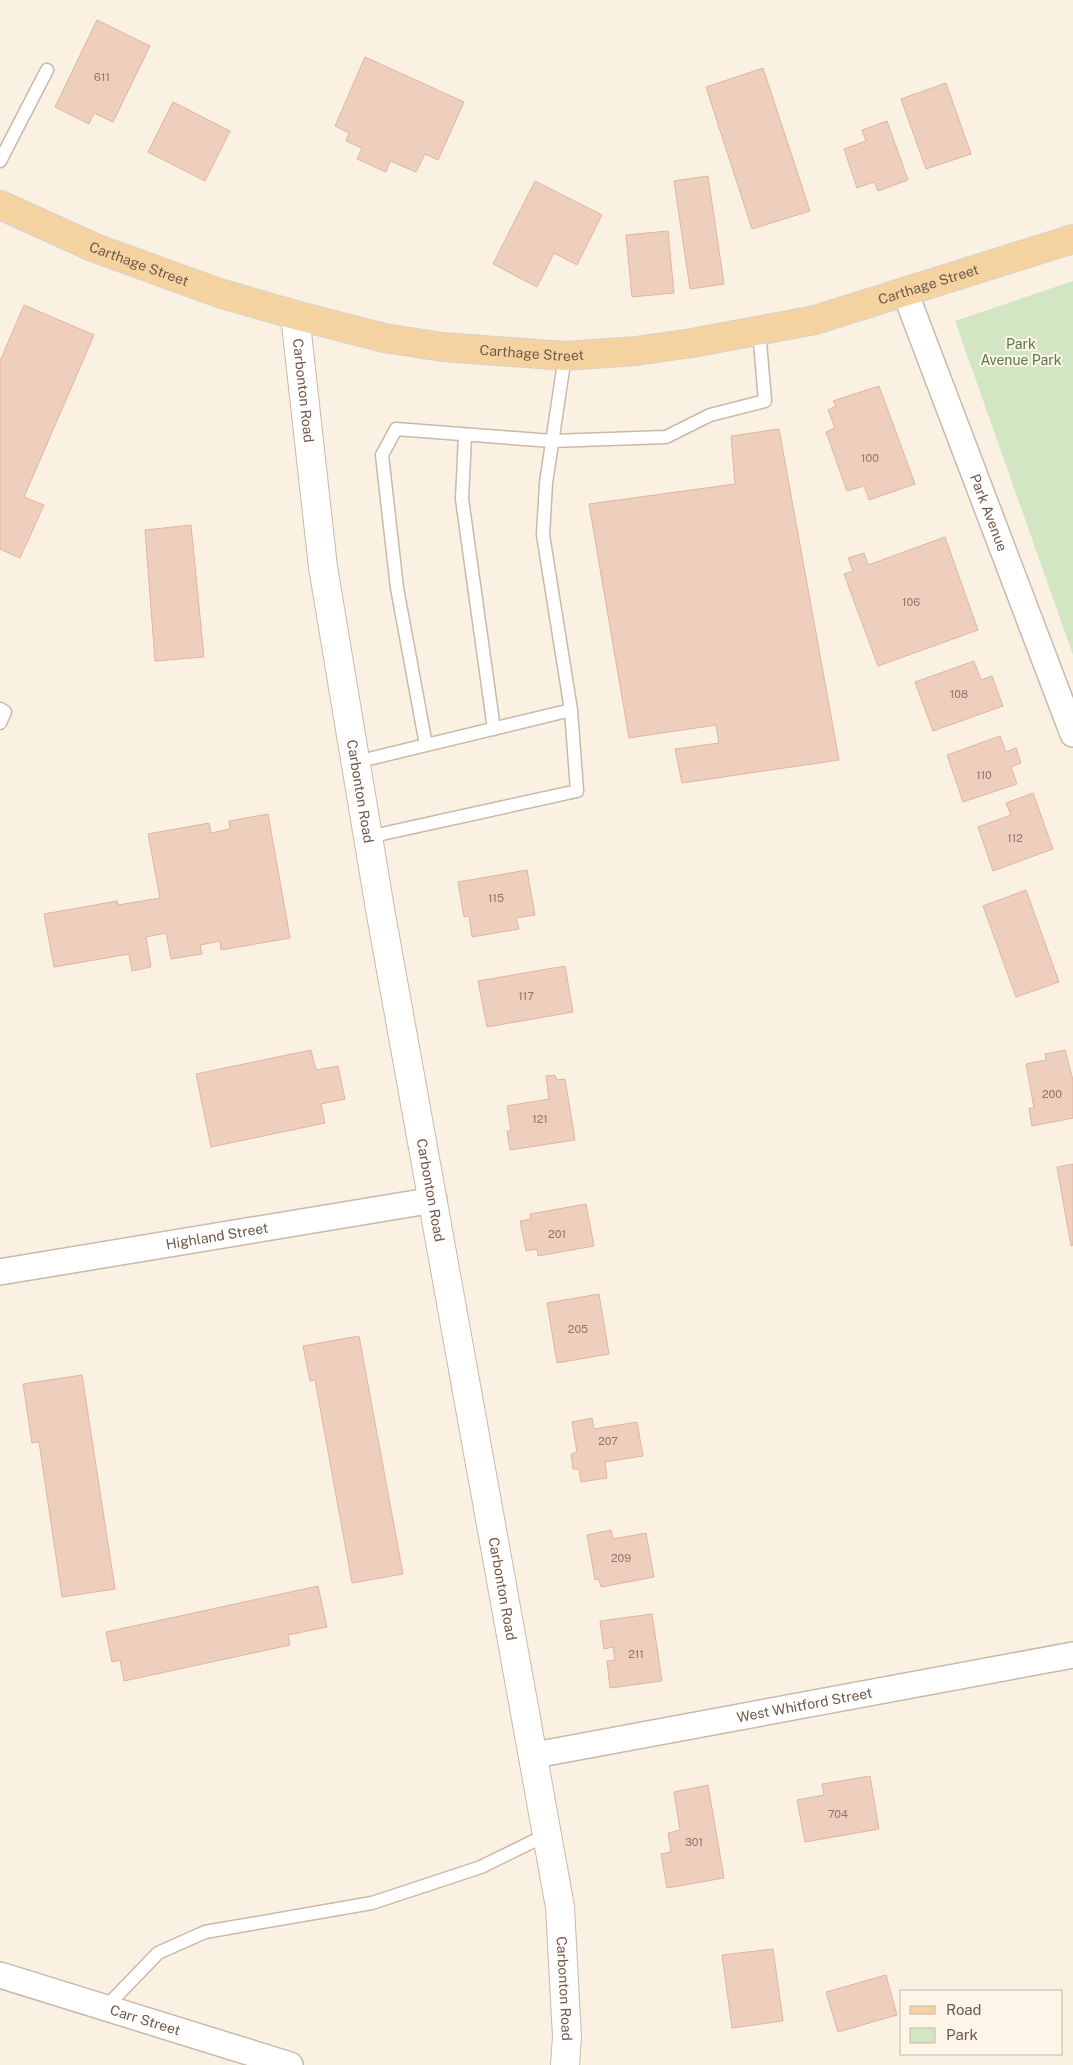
<svg xmlns="http://www.w3.org/2000/svg" width="1073" height="2065" font-family="'Public Sans',sans-serif">
	<style>
		.green { fill: #d2e6c3 }
		.building { fill: #eecfbd; stroke: #dfb69e }
		.lines { fill: none; stroke-linecap: round; stroke-linejoin: round }
		.service-casing { stroke: #cab8aa; stroke-width: 15 }
		.minor-casing { stroke: #cab8aa; stroke-width: 28 }
		.tertiary-casing { stroke: #cab8aa; stroke-width: 30 }
		.primary-casing { stroke: #d7d0cd; stroke-width: 30 }
		.service { stroke: #fff; stroke-width: 12 }
		.minor { stroke: #fff; stroke-width: 25 }
		.tertiary { stroke: #fff; stroke-width: 28 }
		.primary { stroke: #f5d3a0; stroke-width: 28 }
		.labels { text-anchor: middle; stroke-width: 4; stroke-linejoin: round; paint-order: stroke }
		.number-label { font-size: 11px; fill: #907668 }
		.street-label { font-size: 14px; fill: #70584b; stroke: #fef5e9 }
		.park-label { font-size: 14px; fill: #577a47; stroke: #fef5e9 }
	</style>
	<rect width="100%" height="100%" fill="#faf1e3"/>
	<path class="green" d="M 1073,281 L 1073,655 L 955,321 Z"/>
	<path class="building" d="M 97,20 L 150,46 L 113,122 L 94,113 L 89,124 L 55,107 Z
		M 365,57 L 464,102 L 438,160 L 425,154 L 416,172 L 390,161 L 386,172 L 357,159 L 362,148 L 346,141 L 349,133 L 335,126 Z
		M 763,68 L 810,211 L 752,229 L 706,87 Z
		M 946,83 L 971,154 L 926,169 L 901,99 Z
		M 173,102 L 230,131 L 205,181 L 148,152 Z
		M 887,121 L 908,180 L 878,191 L 874,182 L 857,188 L 844,149 L 866,141 L 862,130 Z
		M 708,176 L 724,284 L 690,289 L 674,181 Z
		M 535,181 L 602,215 L 577,265 L 554,253 L 537,287 L 493,264 Z
		M 668,231 L 674,293 L 632,297 L 626,235 Z
		M 24,305 L 94,335 L 24,497 L 44,505 L 20,558 L 0,549 L 0,361 Z
		M 879,386 L 915,484 L 869,500 L 864,486 L 847,491 L 826,432 L 835,428 L 828,410 L 836,406 L 833,401 Z
		M 779,429 L 839,760 L 682,783 L 675,749 L 719,743 L 716,725 L 629,738 L 589,504 L 735,484 L 731,436 Z
		M 191,525 L 204,657 L 155,661 L 145,530 Z
		M 945,537 L 978,630 L 878,666 L 844,574 L 853,571 L 848,558 L 864,553 L 868,565 Z
		M 974,661 L 981,680 L 992,676 L 1003,706 L 933,731 L 915,682 Z
		M 1000,736 L 1006,752 L 1016,748 L 1021,763 L 1011,767 L 1017,784 L 963,802 L 947,755 Z
		M 1033,793 L 1053,849 L 993,871 L 978,827 L 1011,815 L 1006,803 Z
		M 268,814 L 290,938 L 221,950 L 220,941 L 200,945 L 202,954 L 171,959 L 166,933 L 146,937 L 151,967 L 132,971 L 129,954 L 54,967 L 44,914 L 117,901 L 118,905 L 160,898 L 148,834 L 209,823 L 211,833 L 230,829 L 229,821 Z
		M 527,870 L 535,915 L 516,918 L 519,929 L 472,937 L 469,916 L 464,917 L 458,882 Z
		M 1026,890 L 1059,982 L 1016,997 L 983,906 Z
		M 565,966 L 573,1012 L 487,1027 L 478,981 Z
		M 311,1050 L 316,1070 L 338,1066 L 345,1099 L 321,1104 L 325,1123 L 211,1147 L 196,1074 Z
		M 1065,1050 L 1073,1080 L 1073,1118 L 1032,1126 L 1029,1108 L 1034,1108 L 1026,1064 L 1046,1060 L 1045,1054 Z
		M 555,1075 L 557,1080 L 565,1079 L 575,1140 L 510,1150 L 507,1131 L 511,1131 L 507,1106 L 549,1099 L 546,1076 Z
		M 1073,1164 L 1073,1245 L 1071,1246 L 1057,1167 Z
		M 586,1204 L 594,1246 L 538,1256 L 537,1249 L 526,1251 L 520,1221 L 531,1219 L 530,1214 Z
		M 599,1294 L 609,1354 L 557,1363 L 547,1303 Z
		M 359,1336 L 403,1574 L 352,1583 L 315,1380 L 310,1381 L 303,1346 Z
		M 82,1375 L 115,1589 L 62,1597 L 39,1442 L 32,1443 L 23,1384 Z
		M 592,1418 L 594,1429 L 637,1422 L 643,1456 L 605,1462 L 607,1478 L 581,1482 L 579,1469 L 573,1469 L 571,1454 L 577,1452 L 572,1422 Z
		M 611,1530 L 613,1539 L 646,1533 L 654,1577 L 601,1587 L 599,1579 L 595,1580 L 587,1535 Z
		M 318,1586 L 327,1627 L 288,1635 L 290,1645 L 124,1681 L 120,1660 L 112,1662 L 106,1632 Z
		M 652,1614 L 662,1681 L 610,1688 L 607,1661 L 615,1660 L 613,1647 L 604,1649 L 600,1621 Z
		M 870,1776 L 879,1829 L 805,1842 L 797,1800 L 824,1795 L 822,1784 Z
		M 708,1785 L 724,1878 L 667,1888 L 661,1854 L 671,1852 L 668,1833 L 680,1830 L 674,1792 Z
		M 773,1949 L 783,2021 L 732,2028 L 722,1955 Z
		M 886,1975 L 897,2015 L 838,2032 L 826,1992 Z"/>
	<g class="lines">
		<defs>
			<path id="service" d="M 0,161 L 47,70
				M 465,436 L 462,499 L 494,729
				M 0,709 L 5,712 L 0,723
				M 426,745 L 397,588 L 382,455 L 396,429 L 552,441 L 666,437 L 710,415 L 765,401 L 759,330
				M 356,762 L 571,710
				M 368,837 L 577,791 L 571,710 L 543,535 L 546,483 L 565,356
				M 105,2008 L 158,1953 L 205,1932 L 372,1903 L 481,1867 L 548,1834"/>
			<g id="minor">
				<path id="s1" d="M 905,292 L 1073,734"/>
				<path id="s2" d="M 0,1272 L 434,1200"/>
				<path id="s3" d="M 535,1755 L 1073,1655"/>
				<path id="s4" d="M 0,1975 L 290,2065"/>
			</g>
			<g id="tertiary">
				<path id="s5" d="M 295,315 L 323,567 L 380,909 L 560,1907 L 567,2037 L 565,2065"/>
			</g>
			<g id="primary">
				<path id="s6" d="M 0,205 L 95,248 L 219,293 L 295,315 L 384,338 L 443,347 L 565,356 L 636,351 L 692,343 L 815,320 L 1073,239"/>
			</g>
		</defs>
		<use href="#service" class="service-casing"/>
		<use href="#minor" class="minor-casing"/>
		<use href="#tertiary" class="tertiary-casing"/>
		<use href="#primary" class="primary-casing"/>
		<use href="#service" class="service"/>
		<use href="#minor" class="minor"/>
		<use href="#tertiary" class="tertiary"/>
		<use href="#primary" class="primary"/>
	</g>
	<g class="labels">
		<g class="number-label">
			<text x="102" y="81">611</text>
			<text x="870" y="462">100</text>
			<text x="911" y="606">106</text>
			<text x="959" y="698">108</text>
			<text x="984" y="779">110</text>
			<text x="1015" y="842">112</text>
			<text x="496" y="902">115</text>
			<text x="526" y="1000">117</text>
			<text x="1052" y="1098">200</text>
			<text x="540" y="1123">121</text>
			<text x="557" y="1238">201</text>
			<text x="578" y="1333">205</text>
			<text x="608" y="1445">207</text>
			<text x="621" y="1562">209</text>
			<text x="636" y="1658">211</text>
			<text x="838" y="1818">704</text>
			<text x="694" y="1846">301</text>
		</g>
		<g class="street-label">
			<text dy="5" stroke="none"><textPath href="#s6" startOffset="151">Carthage Street</textPath></text>
			<text dy="5" stroke="none"><textPath href="#s6" startOffset="961">Carthage Street</textPath></text>
			<text dy="5" stroke="none"><textPath href="#s6" startOffset="556">Carthage Street</textPath></text>
			<text dy="5" stroke="none"><textPath href="#s5" startOffset="76">Carbonton Road</textPath></text>
			<text dy="5" stroke="none"><textPath href="#s1" startOffset="236">Park Avenue</textPath></text>
			<text dy="5" stroke="none"><textPath href="#s5" startOffset="481">Carbonton Road</textPath></text>
			<text dy="5" stroke="none"><textPath href="#s5" startOffset="886">Carbonton Road</textPath></text>
			<text dy="5" stroke="none"><textPath href="#s2" startOffset="220">Highland Street</textPath></text>
			<text dy="5" stroke="none"><textPath href="#s5" startOffset="1291">Carbonton Road</textPath></text>
			<text dy="5" stroke="none"><textPath href="#s3" startOffset="274">West Whitford Street</textPath></text>
			<text dy="5" stroke="none"><textPath href="#s5" startOffset="1696">Carbonton Road</textPath></text>
			<text dy="5" stroke="none"><textPath href="#s4" startOffset="152">Carr Street</textPath></text>
		</g>
		<g class="park-label">
			<text x="1021" y="349">Park<tspan x="1021" dy="16">Avenue Park</tspan></text>
		</g>
	</g>
	<rect x="900" y="1990" width="162" height="65" fill="#fef5e9" stroke="#c5b6aa"/>
	<rect x="910" y="2006" width="25" height="8" fill="#f5d3a0" stroke="#c5b6aa"/>
	<text x="946" y="2015" font-size="15" fill="#70584b">Road</text>
	<rect x="910" y="2028" width="25" height="15" fill="#d2e6c3" stroke="#c5b6aa"/>
	<text x="946" y="2040" font-size="15" fill="#70584b">Park</text>
</svg>
